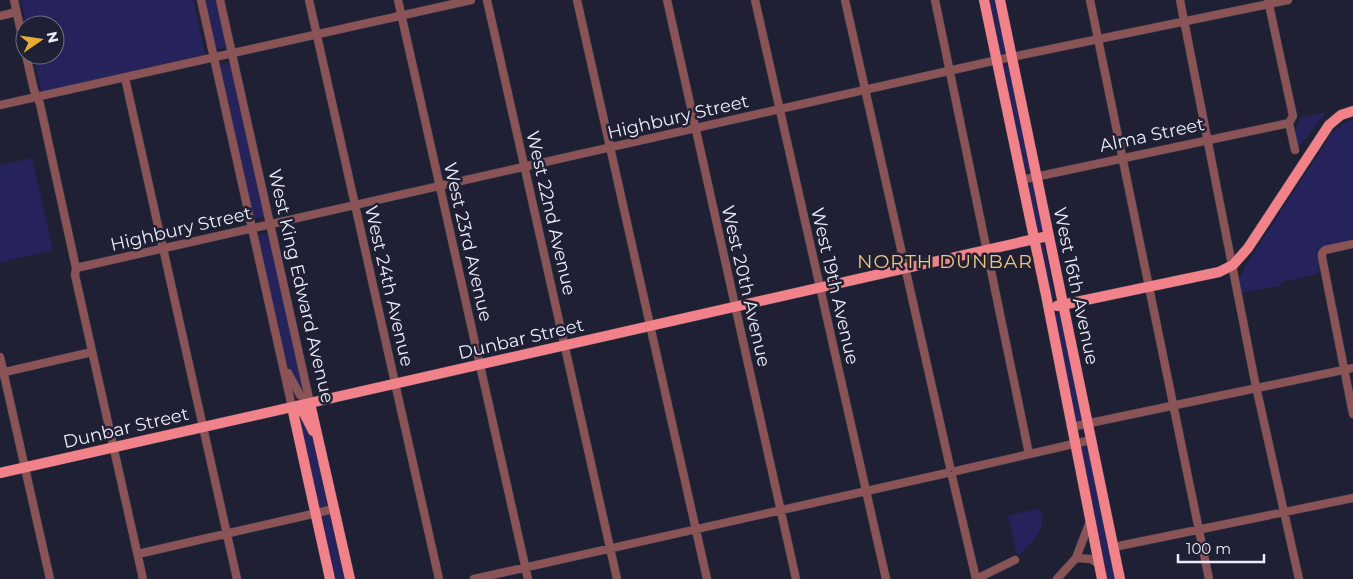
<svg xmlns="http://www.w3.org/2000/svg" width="1353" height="579" font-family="Montserrat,sans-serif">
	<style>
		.green { fill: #26225c }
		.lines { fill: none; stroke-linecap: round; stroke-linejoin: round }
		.minor-casing { stroke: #3b3c4f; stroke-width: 9 }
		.major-casing { stroke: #3b3c4f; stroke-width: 11 }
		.minor { stroke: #8a5456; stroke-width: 8 }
		.major { stroke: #f28289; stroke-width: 10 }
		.labels { text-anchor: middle; stroke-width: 5; stroke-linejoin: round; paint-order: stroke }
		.street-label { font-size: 18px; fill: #eaebf8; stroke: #1f2033 }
		.neighbourhood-label { font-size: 19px; letter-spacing: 1px; fill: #eec57f; stroke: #1f2033 }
	</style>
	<rect width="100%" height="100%" fill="#1f2033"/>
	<path class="green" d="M 21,0 L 193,0 L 206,57 L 42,93 L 33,55 L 55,55 L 55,25 L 26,25 Z
		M 204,0 L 216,0 L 227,47 L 215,50 Z
		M 986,0 L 997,0 L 1006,43 L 1003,54 L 999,52 Z
		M 230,63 L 264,217 L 252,219 L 218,66 Z
		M 1005,64 L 1012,70 L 1031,165 L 1027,173 L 1024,171 L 1003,66 Z
		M 1325,112 L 1324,115 L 1299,147 L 1295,132 L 1300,118 Z
		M 1353,119 L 1353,240 L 1317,249 L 1320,271 L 1317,274 L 1282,282 L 1280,286 L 1241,293 L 1239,281 L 1244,268 L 1332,133 L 1343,124 Z
		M 32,158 L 53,250 L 0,262 L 0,165 Z
		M 1030,183 C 1040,190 1044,218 1042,230 L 1039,232 L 1036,231 L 1027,185 Z
		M 269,233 L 303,387 L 301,392 C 274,346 269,287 257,236 Z
		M 1043,244 L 1045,249 L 1055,302 L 1052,296 L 1041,245 Z
		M 1058,313 L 1063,320 L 1082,410 L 1082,420 L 1079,422 L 1075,418 L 1055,315 Z
		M 301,415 L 314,440 L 329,506 L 319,509 L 300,426 Z
		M 1079,444 L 1088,448 L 1115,579 L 1105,579 Z
		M 1036,509 L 1041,511 C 1047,530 1032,542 1020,555 L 1017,555 L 1008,517 L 1011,515 Z
		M 332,515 L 347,579 L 334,579 L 321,517 Z"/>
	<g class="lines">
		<defs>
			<path id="minor" d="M 14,0 L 25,50
				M 201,0 L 292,407
				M 220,0 L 310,403
				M 309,0 L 439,579
				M 398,0 L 528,579
				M 487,0 L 617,579
				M 577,0 L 707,579
				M 667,0 L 796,579
				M 755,0 L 886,579
				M 845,0 L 950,467
				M 935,0 L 1029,454
				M 1090,0 L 1209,579
				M 1180,0 L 1255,382 L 1299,579
				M 1268,0 L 1293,116 L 1289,123 L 1295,150
				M 0,16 L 16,12
				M 26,55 L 34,90 L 40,104 L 76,268 L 75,275 L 143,579
				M 125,78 L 237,579
				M 0,105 L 471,0
				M 1021,180 L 1289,123
				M 1353,244 L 1325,250 L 1322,253 L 1322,257 L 1353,414
				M 76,268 L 997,60 L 1288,0
				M 0,357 L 50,579
				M 0,373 L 92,352
				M 288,373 L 300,395 L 310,403
				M 1071,427 L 1353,368
				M 956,471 L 1091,440
				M 952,476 L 976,579
				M 1114,547 L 1353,498
				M 138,554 L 334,509
				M 1076,558 L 1091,559 L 1099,564
				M 474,579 L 947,473
				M 976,579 L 1015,560
				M 1057,579 L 1076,558 L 1089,524"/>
			<path id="major" d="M 984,0 L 1046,295 L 1102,579
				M 1000,0 L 1120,579
				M 1057,306 L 1219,272 L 1233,265 L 1248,248 L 1329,125 L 1341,115 L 1353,111
				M 310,403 L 350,579
				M 292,407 L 330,579
				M 292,407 L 304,413 L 313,431
				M 0,473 L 1048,236"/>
		</defs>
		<use href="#minor" class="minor-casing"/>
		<use href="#major" class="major-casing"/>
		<use href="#minor" class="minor"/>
		<use href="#major" class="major"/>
	</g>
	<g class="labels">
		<g class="street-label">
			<text transform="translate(678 117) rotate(-13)" y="6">Highbury Street</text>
			<text transform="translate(1152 135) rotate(-12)" y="6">Alma Street</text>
			<text transform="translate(551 213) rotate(77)" y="6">West 22nd Avenue</text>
			<text transform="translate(181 229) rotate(-13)" y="6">Highbury Street</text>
			<text transform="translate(468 242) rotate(77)" y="6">West 23rd Avenue</text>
			<text transform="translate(301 286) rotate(77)" y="6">West King Edward Avenue</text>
			<text transform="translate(389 286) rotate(77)" y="6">West 24th Avenue</text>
			<text transform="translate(746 286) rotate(77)" y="6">West 20th Avenue</text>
			<text transform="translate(835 286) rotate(77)" y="6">West 19th Avenue</text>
			<text transform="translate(1076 286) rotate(78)" y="6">West 16th Avenue</text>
			<text transform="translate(521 339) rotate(-13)" y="6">Dunbar Street</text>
			<text transform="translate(126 428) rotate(-13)" y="6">Dunbar Street</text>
		</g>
		<g class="neighbourhood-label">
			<text x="945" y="268">NORTH DUNBAR</text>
		</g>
	</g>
	<g transform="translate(40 40) rotate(77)"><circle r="24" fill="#1f2033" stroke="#707182"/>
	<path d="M0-4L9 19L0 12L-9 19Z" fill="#e7ac36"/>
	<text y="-8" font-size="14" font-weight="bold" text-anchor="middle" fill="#eaebf8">N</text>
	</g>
	<path d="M1178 554v8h86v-8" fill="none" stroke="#eaebf8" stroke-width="2.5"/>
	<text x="1186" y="554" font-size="15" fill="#eaebf8" stroke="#1f2033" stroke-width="4" paint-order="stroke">100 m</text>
</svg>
